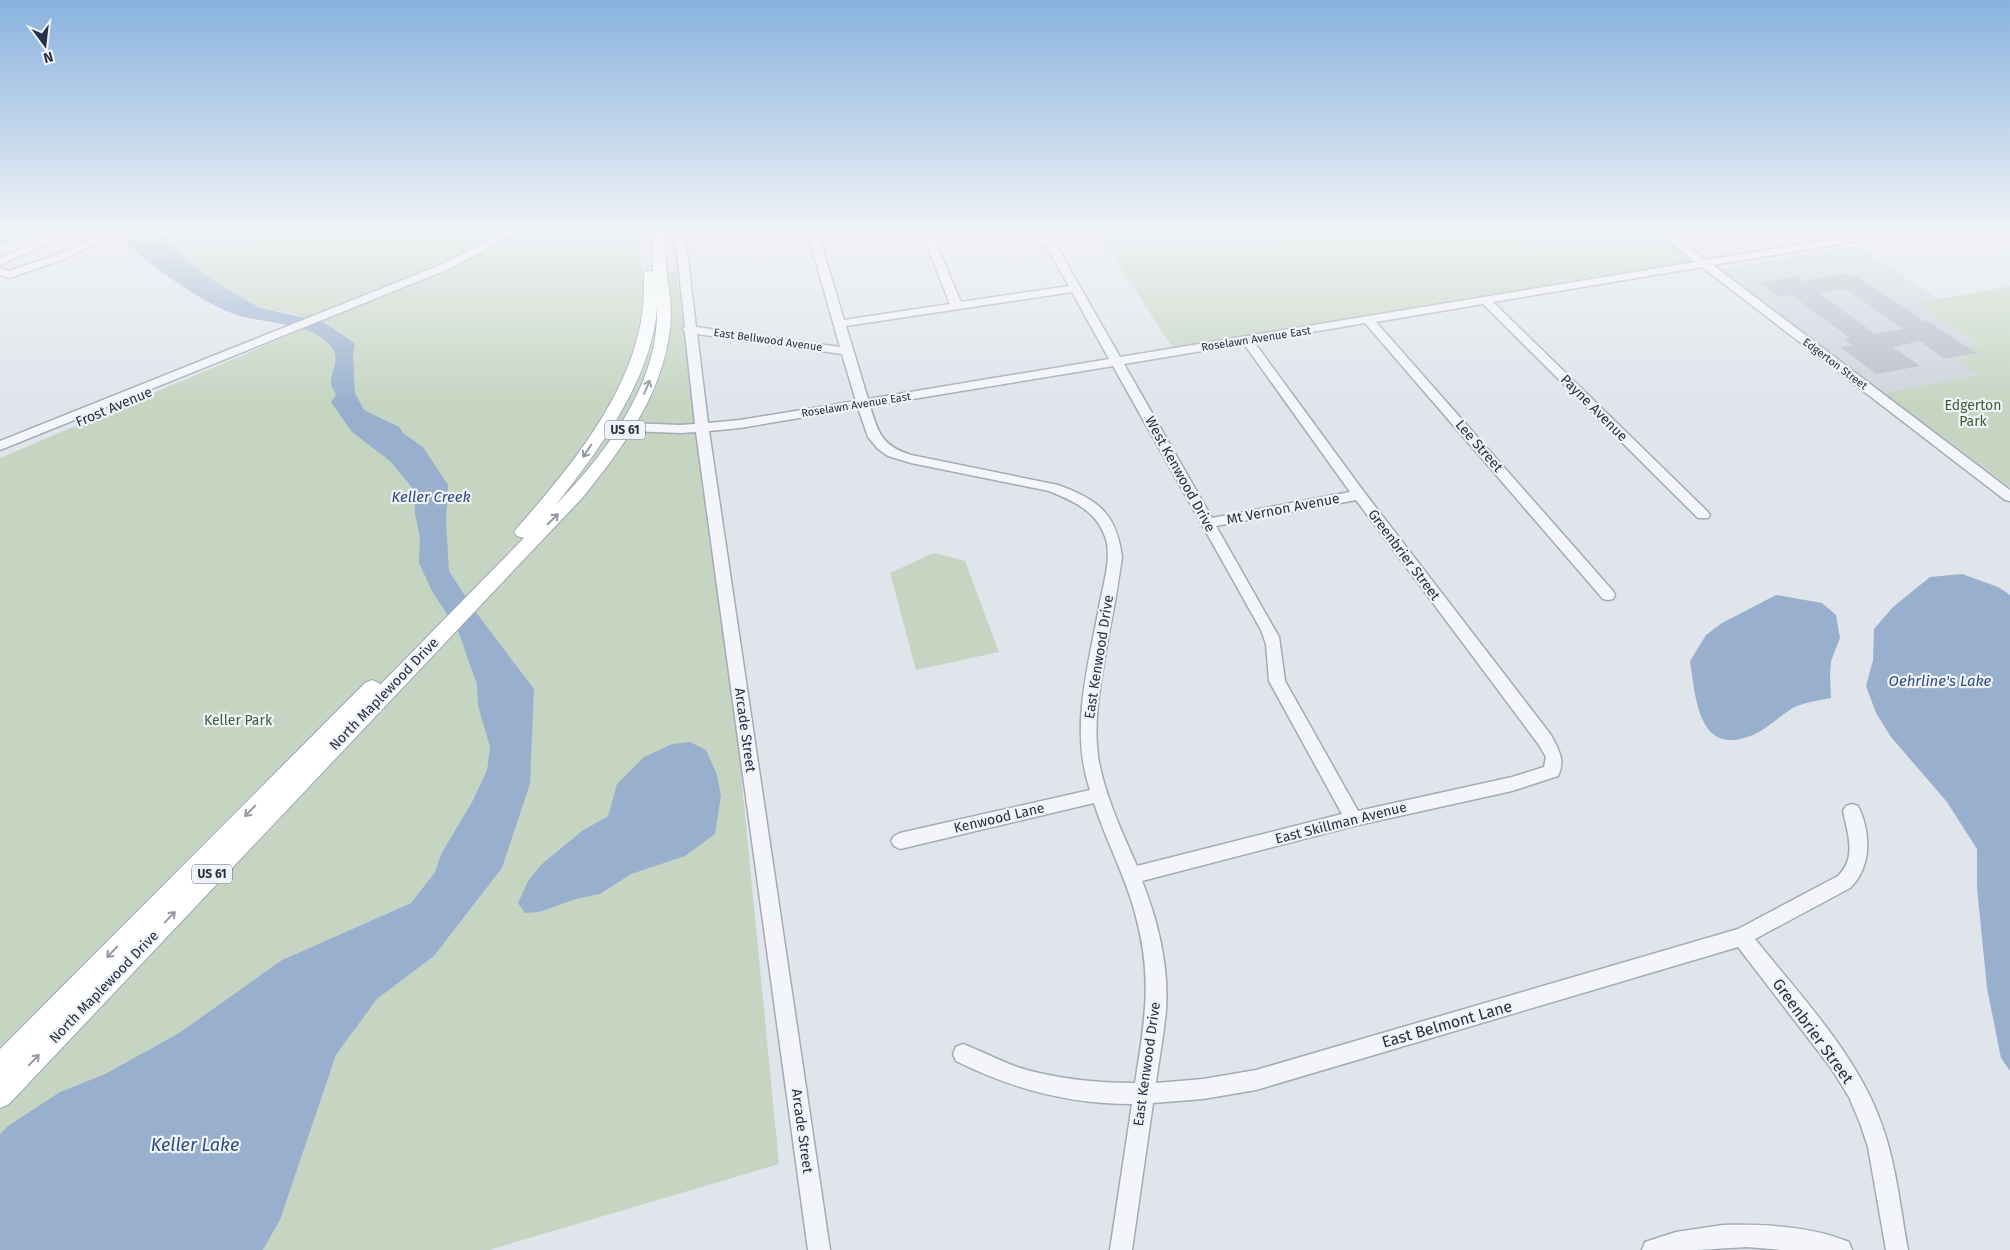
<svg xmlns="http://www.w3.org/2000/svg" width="2010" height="1250" font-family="'Fira Sans',sans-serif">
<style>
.built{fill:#ced3dd}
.green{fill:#c5d5c1}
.water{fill:#98b0ce}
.building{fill:#b7bdc9;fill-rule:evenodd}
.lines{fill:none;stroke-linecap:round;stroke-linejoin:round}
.minor-casing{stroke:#a5aab6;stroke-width:3}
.major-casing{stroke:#9ea7b8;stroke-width:2}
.minor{fill:#f4f5f8;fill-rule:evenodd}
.major{fill:#fff;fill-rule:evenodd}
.oneway{stroke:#9398a2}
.labels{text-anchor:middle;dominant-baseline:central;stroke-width:4.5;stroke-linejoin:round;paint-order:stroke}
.far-street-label{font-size:11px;fill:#273044;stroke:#f0f3f8}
.shield{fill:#f0f3f8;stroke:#636a7a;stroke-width:1}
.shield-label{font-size:12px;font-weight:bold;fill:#273044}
.park-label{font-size:14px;fill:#396133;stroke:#f0f3f8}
.street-label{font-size:14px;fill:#273044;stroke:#f0f3f8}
.water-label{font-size:15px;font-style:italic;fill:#2d4d7c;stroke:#f0f3f8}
.near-street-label{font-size:16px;fill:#273044;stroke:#f0f3f8}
.near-water-label{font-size:18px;font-style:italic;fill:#2d4d7c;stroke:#f0f3f8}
</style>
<rect width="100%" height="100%" fill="#e0e4eb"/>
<path class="built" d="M1857 246 1938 299 1918 303 1981 346 1957 350 1967 358 1958 360 1977 375 1883 393 1719 269Z"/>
<path class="green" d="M33 230H113L41 236 13 242Z
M160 230H639L642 276 676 272 738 742 779 1164 489 1250H263L280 1220 336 1055 377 999 434 956 502 868 530 784 458 631 477 685 478 706 488 735 490 747 487 770 472 802 441 854 435 872 411 903 282 960 179 1033 105 1074 60 1092 0 1134V458L297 332 300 324 298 315 258 307 206 276 172 246Z
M1096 230H1653L1695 262 1173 348Z
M2010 286V487L1883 393 1977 375 1957 360 1967 358 1956 350 1980 345 1917 303Z
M934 553 965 561 999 652 916 670 890 573Z"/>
<path class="water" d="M0 230H33L13 242 0 246Z
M112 230H160L172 246 206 276 258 307 325 323 355 344 353 353 355 393 364 410 399 427 404 434 423 447 448 485 446 520 449 571 475 611 534 689 530 784 502 868 434 956 377 999 336 1055 280 1220 263 1250H0V1134L8 1126 60 1092 105 1074 179 1033 282 960 411 903 435 872 441 854 472 802 487 770 490 747 478 706 477 685 458 631 432 591 419 563 420 538 415 513 414 490 390 461 352 432 331 402 336 395C335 392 332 388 331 384 330 373 339 362 334 351 319 322 265 324 237 315 195 300 145 261 112 230Z
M1962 574 1998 587 2010 595V1071L2001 1058 1987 988 1977 888V849L1947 802 1891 737 1876 713 1866 686 1873 660 1874 629 1893 607 1930 577Z
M1776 595 1822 603 1836 615 1840 638 1831 661 1830 676 1831 698C1820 700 1808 702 1797 706 1782 713 1770 727 1755 734 1699 759 1696 701 1690 661L1706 635 1722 623Z
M690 742 706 750 717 775 721 795 715 834 685 856 631 874 600 894 576 899 539 912 525 913 518 903 528 881 542 864 582 831 608 816 617 784 644 757 672 744Z"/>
<path class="building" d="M1841 274 1857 276 1924 321H1928L1976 353 1945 359 1920 341 1893 347 1920 366 1877 374 1840 347 1852 345 1844 339 1850 338 1791 295 1780 297 1760 283 1797 276 1803 281ZM1846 289 1903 329 1875 334 1819 293Z"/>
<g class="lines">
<defs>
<path id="minor" d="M62 230 95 231 101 241 64 259 12 277 8 278 0 275V268L9 271 56 255 90 240 88 236 69 234 0 265V258Z
M507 230H520L451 268 0 450V441L443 264Z
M807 230H817L844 320 950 304 923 235 911 230 1027 231 1049 238 1056 245 1120 357 1695 262 1655 230H1666L1706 260 1887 230H1911L1906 233 1713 265 2010 490V501L2005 500 1702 267 1493 302 1708 512 1710 515 1708 518H1698L1483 304 1376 322 1613 591 1615 595 1613 599 1608 600 1603 599 1365 323 1254 342 1364 492 1551 735C1558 749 1566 760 1558 776L1512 791 1354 826 1142 881C1158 921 1169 966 1166 1010 1164 1034 1159 1059 1156 1083L1203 1079 1256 1070 1738 929 1838 876C1857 857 1848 835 1843 811L1846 806 1852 804 1858 806C1871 832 1872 867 1850 888L1755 939C1799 994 1856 1054 1880 1120 1896 1161 1900 1207 1908 1250H1886L1868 1147 1860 1123 1849 1097 1831 1068 1738 947 1256 1090 1203 1099 1153 1103 1132 1250H1110L1132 1104C1069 1104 1012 1089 956 1061L953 1054 956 1047 963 1044C981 1051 998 1060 1017 1067 1055 1079 1095 1083 1135 1083 1145 1020 1153 977 1135 913 1125 875 1106 841 1094 803L900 849 894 846 891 841 894 836 900 833 1090 790C1069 728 1089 664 1100 602 1104 581 1113 554 1104 534 1095 510 1071 500 1049 491L911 463 888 456 878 449 868 437 858 408 740 428 709 431 830 1250H808L696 432 680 433 604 430 598 426 604 422 680 425 695 424 685 332 683 329 685 327 676 245 673 243 655 242 654 240 655 238C667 236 678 235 686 244L696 327 840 347ZM933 236C960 236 1027 231 1047 247L1069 286 961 302ZM1072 292 1109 359 868 399 846 326ZM697 334 842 354 856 401 740 420 708 423ZM1244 344 1350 492 1212 518 1124 364ZM1113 366 1261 630 1266 644 1269 681 1342 814 1137 866C1122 832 1106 798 1099 762 1092 723 1101 682 1107 644 1113 615 1118 586 1122 557 1116 512 1098 500 1058 485L911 455C882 446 878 433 870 406ZM1356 500 1539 745 1546 757 1544 767 1512 777 1358 811 1285 681 1279 637 1216 526Z
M1723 1225C1764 1224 1811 1226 1849 1242L1852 1250H1782L1747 1247 1696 1250H1642L1645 1242 1676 1232Z"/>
<path id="major" d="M652 230H664C665 245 666 261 667 276 669 288 671 301 671 314 669 385 626 444 583 497L9 1104 0 1108V1049L365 683 372 680 379 683 380 685 524 538 517 536 514 532 517 528C570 468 634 391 643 308 644 297 644 285 644 274L646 271H653ZM657 307C660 383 606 453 556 505 599 450 652 379 657 307Z"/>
</defs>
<use href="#minor" class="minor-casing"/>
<use href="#major" class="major-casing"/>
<use href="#minor" class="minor"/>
<use href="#major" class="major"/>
</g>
<defs><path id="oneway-shaft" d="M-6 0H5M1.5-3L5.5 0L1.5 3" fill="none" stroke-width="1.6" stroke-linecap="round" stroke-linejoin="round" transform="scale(1.25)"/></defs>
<g class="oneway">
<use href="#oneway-shaft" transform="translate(647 387) rotate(-67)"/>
<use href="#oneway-shaft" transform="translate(587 451) rotate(124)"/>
<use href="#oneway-shaft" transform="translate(553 519) rotate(-45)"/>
<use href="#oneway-shaft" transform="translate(250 811) rotate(134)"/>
<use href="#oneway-shaft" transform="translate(170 917) rotate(-46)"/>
<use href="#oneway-shaft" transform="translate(112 952) rotate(134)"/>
<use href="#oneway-shaft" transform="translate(34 1060) rotate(-46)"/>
</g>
<linearGradient id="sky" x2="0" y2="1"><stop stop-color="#88b2de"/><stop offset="0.57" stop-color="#f1f3f6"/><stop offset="1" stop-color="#f1f3f6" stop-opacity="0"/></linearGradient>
<rect width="2010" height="405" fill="url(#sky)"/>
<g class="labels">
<g class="far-street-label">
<text transform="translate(1256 339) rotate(-9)">Roselawn Avenue East</text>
<text transform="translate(768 340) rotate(8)">East Bellwood Avenue</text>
<text transform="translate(1835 364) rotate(37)">Edgerton Street</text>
<text transform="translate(856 405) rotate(-9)">Roselawn Avenue East</text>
</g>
<g class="shield">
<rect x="605" y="420.5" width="40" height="19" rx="4"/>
<rect x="192" y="864.5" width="40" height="19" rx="4"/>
</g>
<g class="shield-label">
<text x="625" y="430">US 61</text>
<text x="212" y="874">US 61</text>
</g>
<g class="park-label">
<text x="1973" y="405">Edgerton<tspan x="1973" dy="16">Park</tspan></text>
<text x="238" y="720">Keller Park</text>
</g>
<g class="street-label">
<text transform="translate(114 407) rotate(-23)">Frost Avenue</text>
<text transform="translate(1594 408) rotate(45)">Payne Avenue</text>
<text transform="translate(1479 446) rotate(49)">Lee Street</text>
<text transform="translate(1180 474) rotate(61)">West Kenwood Drive</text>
<text transform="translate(1283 509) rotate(-11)">Mt Vernon Avenue</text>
<text transform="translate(1404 555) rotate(53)">Greenbrier Street</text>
<text transform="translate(1099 657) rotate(-81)">East Kenwood Drive</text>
<text transform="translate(384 694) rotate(-46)">North Maplewood Drive</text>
<text transform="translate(745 730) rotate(82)">Arcade Street</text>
<text transform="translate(999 818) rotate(-13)">Kenwood Lane</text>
<text transform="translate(1341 823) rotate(-14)">East Skillman Avenue</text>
<text transform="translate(104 987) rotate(-46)">North Maplewood Drive</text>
<text transform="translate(1147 1064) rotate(-82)">East Kenwood Drive</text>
<text transform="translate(802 1131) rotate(82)">Arcade Street</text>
</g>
<g class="water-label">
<text x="431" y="497">Keller Creek</text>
<text x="1940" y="681">Oehrline's Lake</text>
</g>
<g class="near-street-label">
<text transform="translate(1447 1024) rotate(-16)">East Belmont Lane</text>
<text transform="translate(1813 1031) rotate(54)">Greenbrier Street</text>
</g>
<g class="near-water-label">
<text x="195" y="1145">Keller Lake</text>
</g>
</g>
<g transform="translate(45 45) rotate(165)" stroke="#f0f3f8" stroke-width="4" paint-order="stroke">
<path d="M0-4L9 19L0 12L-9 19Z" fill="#273044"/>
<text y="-8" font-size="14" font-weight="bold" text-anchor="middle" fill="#273044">N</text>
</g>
</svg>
